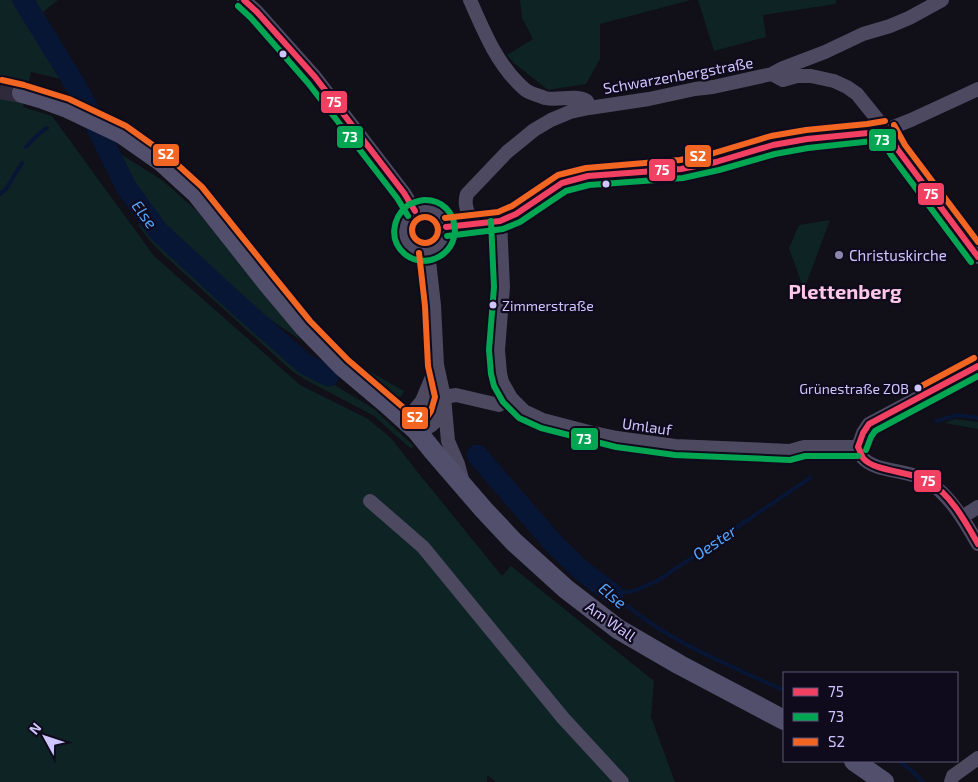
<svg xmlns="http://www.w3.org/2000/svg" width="978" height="782" font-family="'Exo 2',sans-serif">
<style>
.green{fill:#0e2324}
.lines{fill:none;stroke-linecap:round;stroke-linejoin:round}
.stream{stroke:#081636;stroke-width:4}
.river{stroke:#081636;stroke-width:21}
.secondary-tunnel{stroke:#2e2a3b;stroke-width:20;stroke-dasharray:20 10;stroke-linecap:butt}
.street{stroke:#4c4961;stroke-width:14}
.secondary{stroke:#524f6c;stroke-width:20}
.bus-1-casing{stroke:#0f0b1c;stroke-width:10}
.bus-2-casing{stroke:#0f0b1c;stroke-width:10}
.bus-3-casing{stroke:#0f0b1c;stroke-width:10}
.bus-1{stroke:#f24062;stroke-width:6}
.bus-2{stroke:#00a651;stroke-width:6}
.bus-3{stroke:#f26522;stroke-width:6}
.bus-dot{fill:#cfc6ff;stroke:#0f0b1c;stroke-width:2}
.poi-dot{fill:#8c86ae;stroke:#0f0b1c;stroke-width:2}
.labels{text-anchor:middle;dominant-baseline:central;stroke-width:4.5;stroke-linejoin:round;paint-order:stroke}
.bus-label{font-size:14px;fill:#cfc6ff;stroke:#0f0b1c;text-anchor:start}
.street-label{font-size:15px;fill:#cfc6ff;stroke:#0f0b1c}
.poi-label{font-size:15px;fill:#cfc6ff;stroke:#0f0b1c;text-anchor:start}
.water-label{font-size:16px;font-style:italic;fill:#54a7ff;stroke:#0f0b1c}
.district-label{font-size:20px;font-weight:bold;fill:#ffc8e8;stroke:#0f0b1c}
.line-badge{stroke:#0f0b1c;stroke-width:2}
.badge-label{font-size:14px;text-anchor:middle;font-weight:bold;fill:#fff}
</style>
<rect width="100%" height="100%" fill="#110f18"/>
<path class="green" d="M0 0H58L43 12 82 84 31 72 23 107 52 116 154 256 300 385 368 419 391 438 416 470 502 576 511 566 654 681 651 717 675 782H496L487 775V782H0Z
M520 0H691L600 24V59L586 84 548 90 514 63 507 55 533 39 522 18Z
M698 0H836V4L763 15 766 37 714 51Z
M111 148 162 180 196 210 302 341 243 301 171 235Z
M830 220 804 290 789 248 799 225Z
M141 224 155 240 228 309 276 349 374 409 414 446 412 448H410L374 416 306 380 292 371 165 256 151 242 138 225Z
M355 363 404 391 401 397C385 395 366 373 355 363Z
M955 419 978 422V429L944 423Z"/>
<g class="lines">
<path class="stream" d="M26 147C33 140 38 133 47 128
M0 194 6 189 22 163
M936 421 958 415 978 418
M613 594 634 591 657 581 810 478
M613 594C662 639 724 663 783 690
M899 761 912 771 923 782"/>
<path class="river" d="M23 0 78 89 126 187 158 231 236 303 305 364 329 376
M477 455 555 545 582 571 613 594"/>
<path class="secondary-tunnel" d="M0 89 22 93"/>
<path class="street" d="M244 0 257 12 315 77 404 193 415 211
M470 0C483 29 495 60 518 83 521 86 524 89 527 91 532 94 540 96 545 98 559 101 575 94 587 101L589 108
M772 74 783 80 797 76H811L834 81 847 87 857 94 886 130 898 150 956 227 978 257
M403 230a22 22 0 1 1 44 0a22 22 0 1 1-44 0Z
M500 221 503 287 498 350 500 373 502 382 511 398 524 411 543 420 589 432 617 438 675 446 790 451 804 447H858
M472 225C469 214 463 205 467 194L507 152 534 130 551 120 570 112 589 108 649 99 695 89 713 87 772 74 783 68 825 52 863 34 890 26 909 18 942 0
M446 227 500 221 516 214 562 183 588 176 681 169 716 162 773 145 807 139 868 133 886 130 911 120 978 89
M428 252 434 305 437 365 444 397 448 441 458 464 463 483
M444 397 456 395 499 405 511 398
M406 420 422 401 437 365
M416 430C435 429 438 419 442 403
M858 447C860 450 861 455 863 458 874 472 911 470 928 481 951 497 964 520 978 544
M858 447 863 433 869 424 978 366
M370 501 423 547 563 718 622 782
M962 517 978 507
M951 782 953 776 978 758"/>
<path class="secondary" d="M22 93 43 99 65 107 122 134 162 162 196 193 268 284 304 327 342 366 386 403 416 430 433 451 484 510 514 542 566 589 618 629 680 665 784 720
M854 761 884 782"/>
<defs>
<path id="bus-1" d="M244 0 257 12 315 77 404 193 415 211
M886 130 898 150 978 257
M446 227 500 221 516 214 562 183 588 176 681 169 716 162 773 145 807 139 868 133 886 130
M858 447C860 450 861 455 863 458 874 472 911 471 928 481 951 495 965 521 978 544
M858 447 863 433 869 424 978 366"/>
<path id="bus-2" d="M238 6 251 18 308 83 397 198 408 216
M408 205C392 218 388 241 406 255 413 260 422 262 431 260 467 250 460 200 425 200 420 200 415 202 410 204
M491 221 494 287 489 350 491 374 494 386 503 402 519 418 541 428 616 447 675 455 790 460 805 456H858
M447 236 503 229 520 222 566 191 589 185 683 178 719 170 775 154 808 148 882 140 891 155 971 262
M866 450 871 437 875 431 978 376"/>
<path id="bus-3" d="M2 80 24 85 69 99 126 126 168 156 202 187 275 278 310 321 348 360 419 421 425 420 431 411 435 397 428 366 425 306 419 253
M894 125 905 145 978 242
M412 230a13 13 0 1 1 26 0a13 13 0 1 1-26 0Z
M445 218 498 212 512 206 558 175 586 168 680 160 714 153 771 136 806 130 867 124 885 121
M918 388 974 358"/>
</defs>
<use href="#bus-1" class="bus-1-casing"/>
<use href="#bus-2" class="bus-2-casing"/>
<use href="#bus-3" class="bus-3-casing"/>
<use href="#bus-1" class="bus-1"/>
<use href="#bus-2" class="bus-2"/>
<use href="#bus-3" class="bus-3"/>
</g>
<g class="bus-dot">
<circle cx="283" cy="54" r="4.5"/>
<circle cx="606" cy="184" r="4.5"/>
<circle cx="493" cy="305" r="4.5"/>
<circle cx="918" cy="388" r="4.5"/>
</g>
<circle class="poi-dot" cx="839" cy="255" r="5"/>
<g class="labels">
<g class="bus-label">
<text x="502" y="305">Zimmerstraße</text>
<text x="909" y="388" text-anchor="end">Grünestraße ZOB</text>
</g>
<g class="street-label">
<text transform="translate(678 75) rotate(-10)">Schwarzenbergstraße</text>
<text transform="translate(647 426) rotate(8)">Umlauf</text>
<text transform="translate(611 621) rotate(35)">Am Wall</text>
</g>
<g class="poi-label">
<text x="849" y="255">Christuskirche</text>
</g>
<g class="water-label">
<text transform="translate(145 214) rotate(53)">Else</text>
<text transform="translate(714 542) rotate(-34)">Oester</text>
<text transform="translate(613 595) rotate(40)">Else</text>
</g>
<g class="district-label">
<text x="845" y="291">Plettenberg</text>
</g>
</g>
<g class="line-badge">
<rect x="320" y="90" width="28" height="24" rx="5" fill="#f24062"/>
<rect x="336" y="125" width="28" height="24" rx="5" fill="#00a651"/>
<rect x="868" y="128" width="29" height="24" rx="5" fill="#00a651"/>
<rect x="152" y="143" width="28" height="24" rx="5" fill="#f26522"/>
<rect x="684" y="144" width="28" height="24" rx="5" fill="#f26522"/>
<rect x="648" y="158" width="28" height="24" rx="5" fill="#f24062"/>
<rect x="917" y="182" width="28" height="24" rx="5" fill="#f24062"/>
<rect x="401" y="406" width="28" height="24" rx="5" fill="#f26522"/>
<rect x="570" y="427" width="29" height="24" rx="5" fill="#00a651"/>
<rect x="913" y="469" width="29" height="24" rx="5" fill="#f24062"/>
</g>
<g class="badge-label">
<text x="334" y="107">75</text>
<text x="350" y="142">73</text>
<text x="882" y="145">73</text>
<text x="166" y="159">S2</text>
<text x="698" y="161">S2</text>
<text x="662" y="175">75</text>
<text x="931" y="199">75</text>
<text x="415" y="422">S2</text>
<text x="584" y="444">73</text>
<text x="928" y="486">75</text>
</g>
<rect x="783" y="672" width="175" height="90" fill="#0f0b1c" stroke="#5c5677"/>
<rect x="793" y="688" width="25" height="8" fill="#f24062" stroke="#5c5677"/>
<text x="828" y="697" font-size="15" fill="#cfc6ff">75</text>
<rect x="793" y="713" width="25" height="8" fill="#00a651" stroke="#5c5677"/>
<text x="828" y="722" font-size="15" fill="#cfc6ff">73</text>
<rect x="793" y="738" width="25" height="8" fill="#f26522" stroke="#5c5677"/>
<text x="828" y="747" font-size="15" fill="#cfc6ff">S2</text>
<g transform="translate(45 737) rotate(310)" stroke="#0f0b1c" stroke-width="4" paint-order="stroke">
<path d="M0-4L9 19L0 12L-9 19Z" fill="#cfc6ff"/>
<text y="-8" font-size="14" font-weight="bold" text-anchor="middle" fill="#cfc6ff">N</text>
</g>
</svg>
